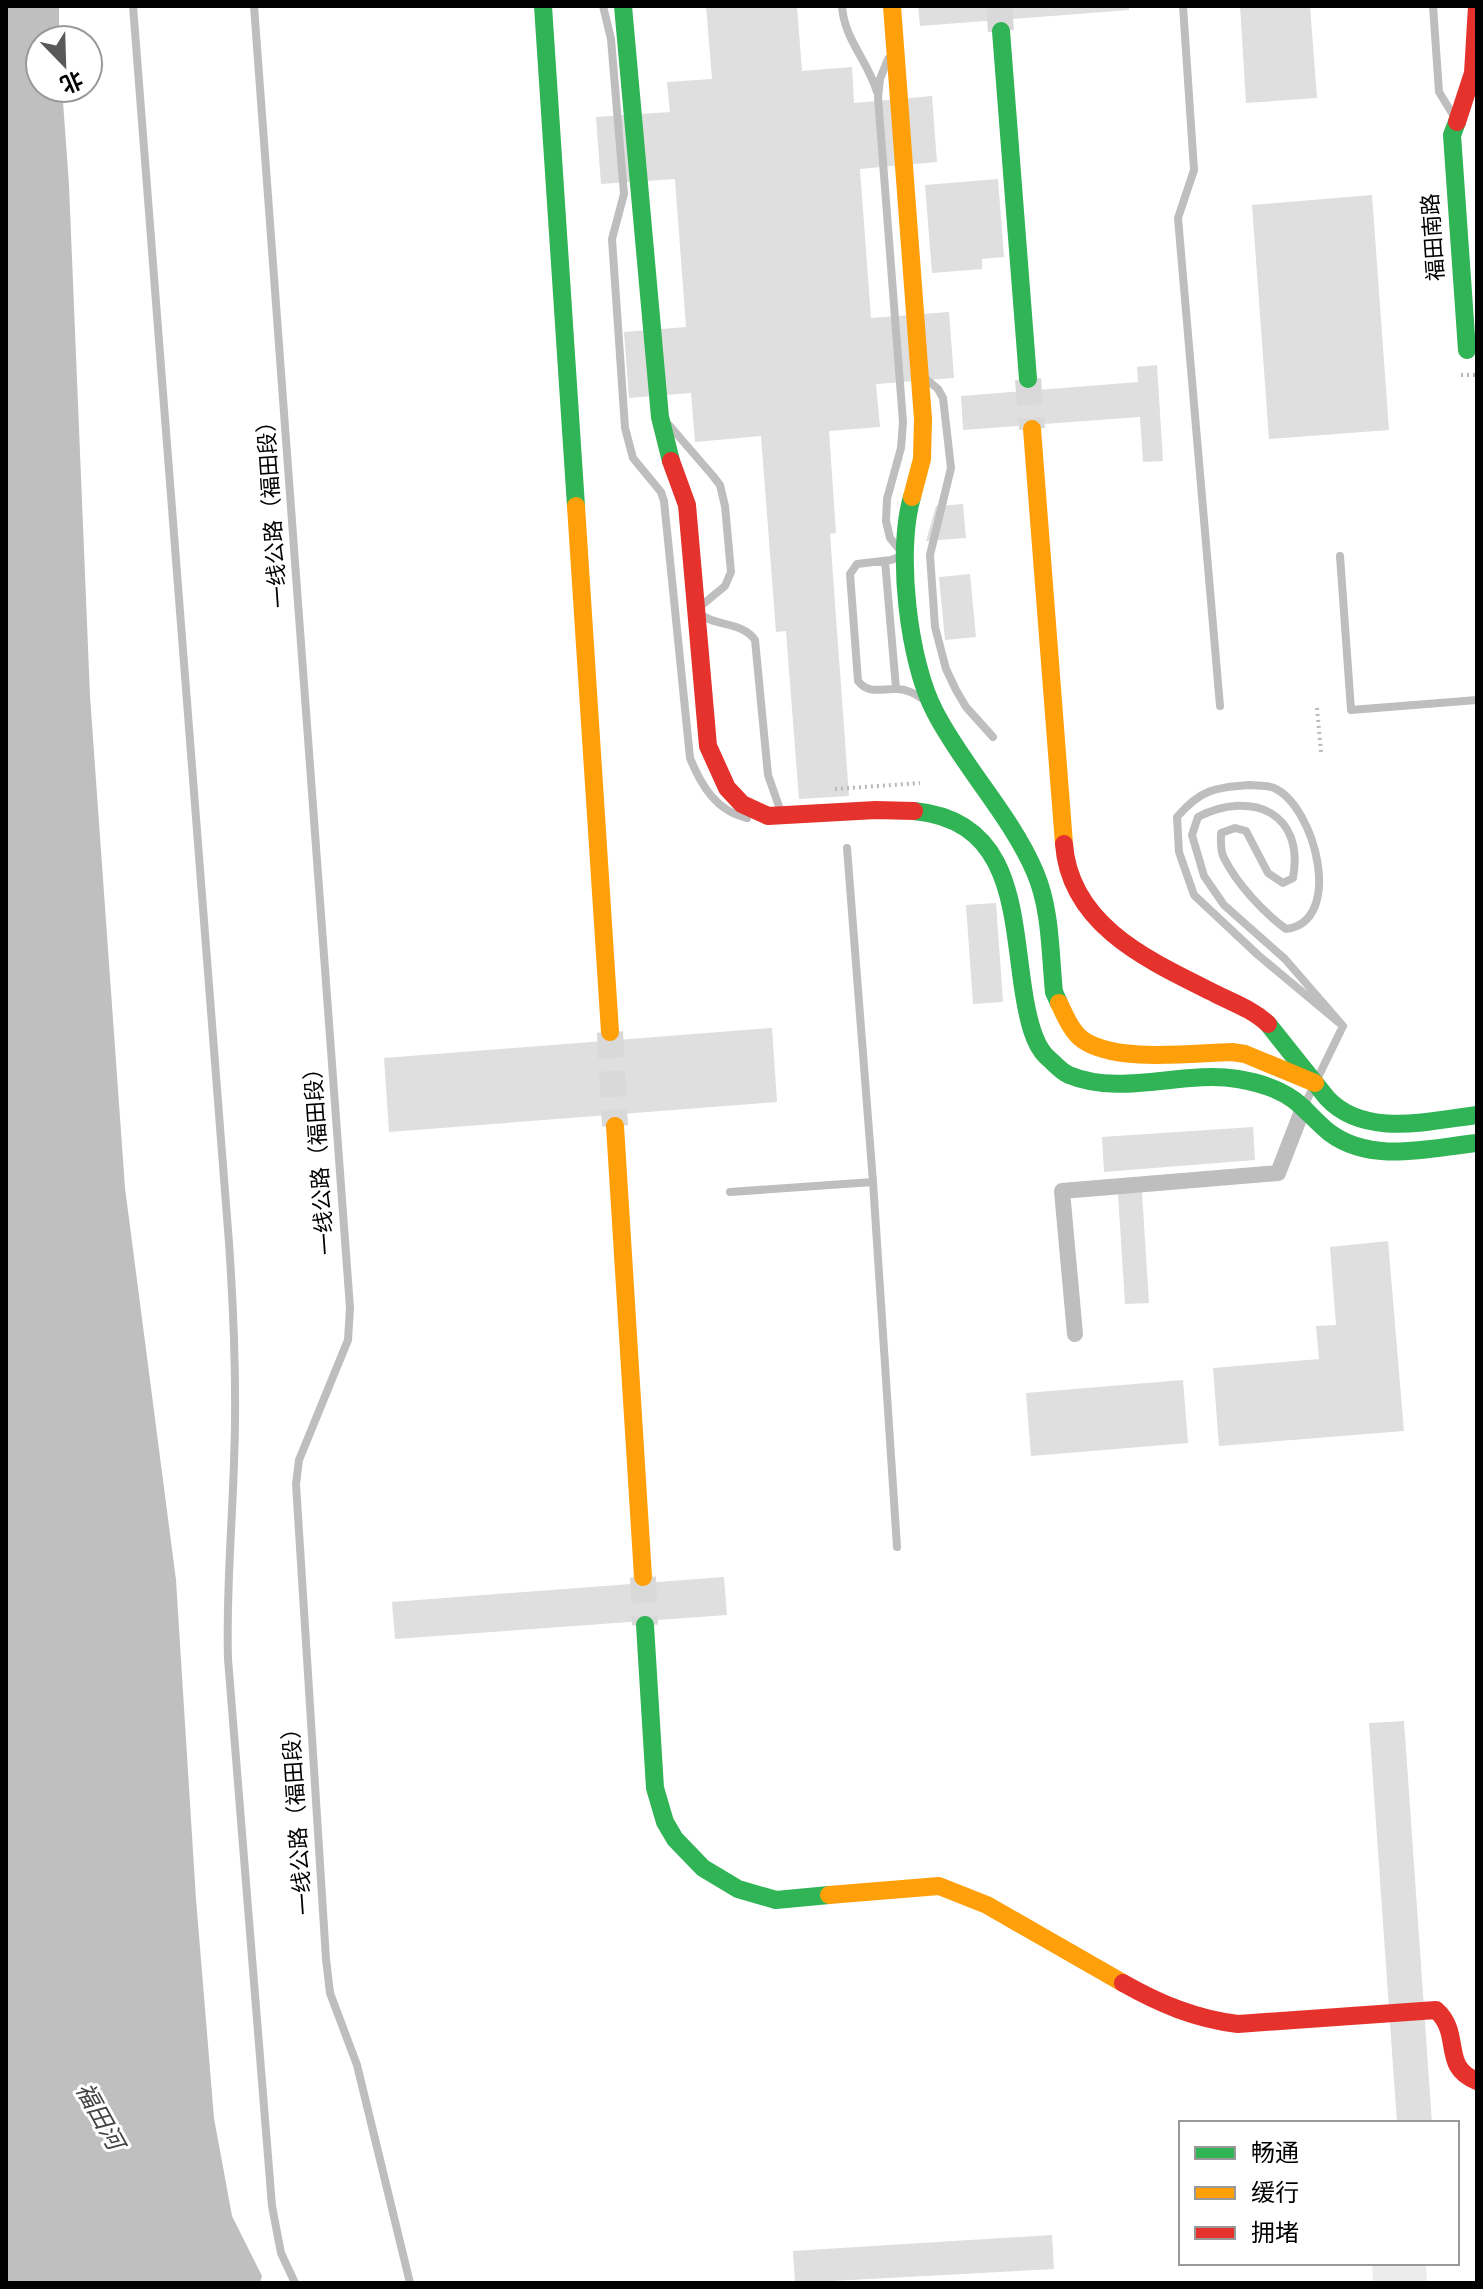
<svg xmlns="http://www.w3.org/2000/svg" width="1483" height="2289" font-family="Overpass,'Noto Sans SC',sans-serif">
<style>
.green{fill:#ececec}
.water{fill:#bfbfbf}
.building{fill:#dfdfdf}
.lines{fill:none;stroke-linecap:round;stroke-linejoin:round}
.primary-tunnel{stroke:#d9d9d9;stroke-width:26;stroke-dasharray:26 13;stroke-linecap:butt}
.path{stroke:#b9b9b9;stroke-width:4;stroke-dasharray:2 4;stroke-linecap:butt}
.lane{stroke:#bebebe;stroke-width:8}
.street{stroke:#bebebe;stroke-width:16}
.fast{stroke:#30b455;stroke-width:18}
.slow{stroke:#ff9f0a;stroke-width:18}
.jam{stroke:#e5322d;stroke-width:18}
.labels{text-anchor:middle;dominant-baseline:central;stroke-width:6;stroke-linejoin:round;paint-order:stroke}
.street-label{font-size:22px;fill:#000;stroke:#fff}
.water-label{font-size:24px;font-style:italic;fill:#444;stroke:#fff}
</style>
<rect width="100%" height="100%" fill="#fff"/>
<path class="green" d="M1372 2263H1426L1427 2283H1373Z"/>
<path class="water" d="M6 6H59V40H40V88H62L69 185 90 696 125 1188 176 1580 196 1899 214 2118 232 2216 262 2276 260 2283H6Z"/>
<path class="building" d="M706 6H797L802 71 852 67 854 103 932 96 937 162 860 169 871 318 949 312 954 378 876 384 880 427 829 431 836 533 830 534 849 796 799 799 786 631 776 632 761 436 695 442 691 393 629 398 624 332 686 327 675 179 601 184 596 117 670 112 667 82 712 79Z
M918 6H1129V10L920 26Z
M1240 6H1310L1317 98 1246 103Z
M998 179 1004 257 982 259V269L932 273 925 185Z
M1372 195 1389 430 1269 439 1252 205Z
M1157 365 1163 461 1143 462 1140 417 963 430 961 396 1138 382 1137 367Z
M963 504 966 538 926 541 936 506Z
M970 574 976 637 945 640 939 577Z
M996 903 1003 1002 973 1004 966 905Z
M772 1028 777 1102 389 1132 384 1058Z
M1253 1127 1255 1160 1104 1172 1102 1137Z
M1142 1192 1149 1303 1125 1304 1118 1194Z
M1388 1241 1404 1431 1219 1446 1213 1368 1319 1359 1316 1326 1336 1325 1330 1247Z
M1183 1380 1188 1443 1031 1456 1026 1393Z
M724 1577 727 1615 395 1639 392 1602Z
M1404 1721 1432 2123H1397L1369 1723Z
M1052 2235 1054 2269 795 2283 793 2251Z"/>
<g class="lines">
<path class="primary-tunnel" d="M999 6 1001 31
M1028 379 1032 429
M610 1032 615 1126
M643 1577 645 1625"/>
<path class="path" d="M1461 375H1477
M1317 708 1321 752
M835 789 920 783"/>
<path class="lane" d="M133 6 229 1243C234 1316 237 1389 234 1463 232 1528 226 1593 228 1659L272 2206 281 2253 295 2283
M254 6 350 1308 348 1340 299 1460 296 1484 326 1959 330 1993 357 2065 410 2283
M603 6 611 39 624 194 612 239 625 428 633 458 661 492 664 501 690 758C701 785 716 811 747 818
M842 6C844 39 868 61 877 92
M1183 6 1194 170 1178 218 1220 706
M1433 6 1439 92 1455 118
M888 59 880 79 878 97 903 422 901 448 887 499 886 521 890 538 904 555 891 560 857 564 850 574 858 681C869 695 882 688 897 689 907 689 915 694 923 699
M925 378 938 389 943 398 951 468 930 555 935 627 946 669 956 690 966 707 993 737
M669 425 713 476 720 485 725 506 731 572 725 586 696 610C712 628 741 620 755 640L768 775 782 815
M1340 556 1351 710 1477 700
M885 561 896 688
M1249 785C1257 786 1267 785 1274 788 1315 806 1345 922 1286 929 1263 912 1237 884 1224 858 1220 851 1221 841 1221 833L1235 828 1246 831 1268 873 1283 883 1293 878C1305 812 1251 790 1198 817L1192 835 1204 876 1224 905 1285 959 1343 1026 1258 955 1194 895 1179 852 1177 817C1201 789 1214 788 1249 785Z
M847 848 873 1182 897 1547
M1304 1106 1343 1026
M730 1192 873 1182"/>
<path class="street" d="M1075 1334 1062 1191 1278 1173 1304 1106"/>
<path class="fast" d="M543 6 576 506
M623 6 660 417 671 461
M1001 31 1028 379
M1457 122 1452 135 1467 350
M912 497C896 551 908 661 935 712 964 768 1010 814 1035 872 1051 909 1050 953 1054 992L1059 1003
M914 811C1019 821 1011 922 1025 1000 1028 1017 1033 1043 1046 1056 1053 1062 1061 1072 1069 1075 1122 1097 1182 1070 1238 1079 1256 1082 1279 1089 1294 1100 1307 1110 1317 1123 1330 1133 1372 1164 1429 1148 1477 1143
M1268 1024 1327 1098C1364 1138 1429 1121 1477 1115
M645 1625 655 1788 665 1822 675 1839 703 1868 738 1889 776 1900 829 1895"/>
<path class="slow" d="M892 6 923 419 922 459 912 497
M1032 429 1064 844
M576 506 610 1032
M1059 1003C1065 1016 1072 1032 1083 1040 1117 1063 1191 1053 1232 1052L1245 1054 1315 1083
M615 1126 643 1577
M829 1895 939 1886 987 1905 1123 1983"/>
<path class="jam" d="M1457 122 1473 73 1477 6
M671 461 687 505 708 746 727 788 742 804 768 816 876 810 914 811
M1064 844C1070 926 1150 961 1214 993 1231 1002 1254 1010 1268 1024
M1123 1983C1160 2004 1196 2019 1238 2024L1436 2010C1463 2034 1440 2067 1477 2081"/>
</g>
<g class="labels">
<g class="street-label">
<text transform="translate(1435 237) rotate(-94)">福田南路</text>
<text transform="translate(274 509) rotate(-94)">一线公路（福田段）</text>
<text transform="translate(321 1156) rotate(-94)">一线公路（福田段）</text>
<text transform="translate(299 1816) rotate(-94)">一线公路（福田段）</text>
</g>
<g class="water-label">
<text transform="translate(98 2117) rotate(61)">福田河</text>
</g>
</g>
<rect width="1483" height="2289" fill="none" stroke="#000000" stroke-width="16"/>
<rect x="1179" y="2121" width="280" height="144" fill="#ffffff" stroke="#999999" stroke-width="2"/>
<rect x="1195" y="2147" width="40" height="12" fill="#30b455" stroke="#999999" stroke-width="2"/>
<text x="1251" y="2161" font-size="24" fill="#000000">畅通</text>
<rect x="1195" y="2187" width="40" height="12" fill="#ff9f0a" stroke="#999999" stroke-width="2"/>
<text x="1251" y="2201" font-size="24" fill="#000000">缓行</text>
<rect x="1195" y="2227" width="40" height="12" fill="#e5322d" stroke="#999999" stroke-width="2"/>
<text x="1251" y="2241" font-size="24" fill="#000000">拥堵</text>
<g transform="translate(64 64) rotate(157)"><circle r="38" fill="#ffffff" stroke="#999999" stroke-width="2"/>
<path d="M0-6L14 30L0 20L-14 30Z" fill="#595959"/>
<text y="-12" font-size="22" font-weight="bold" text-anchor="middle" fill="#000000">北</text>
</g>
</svg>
